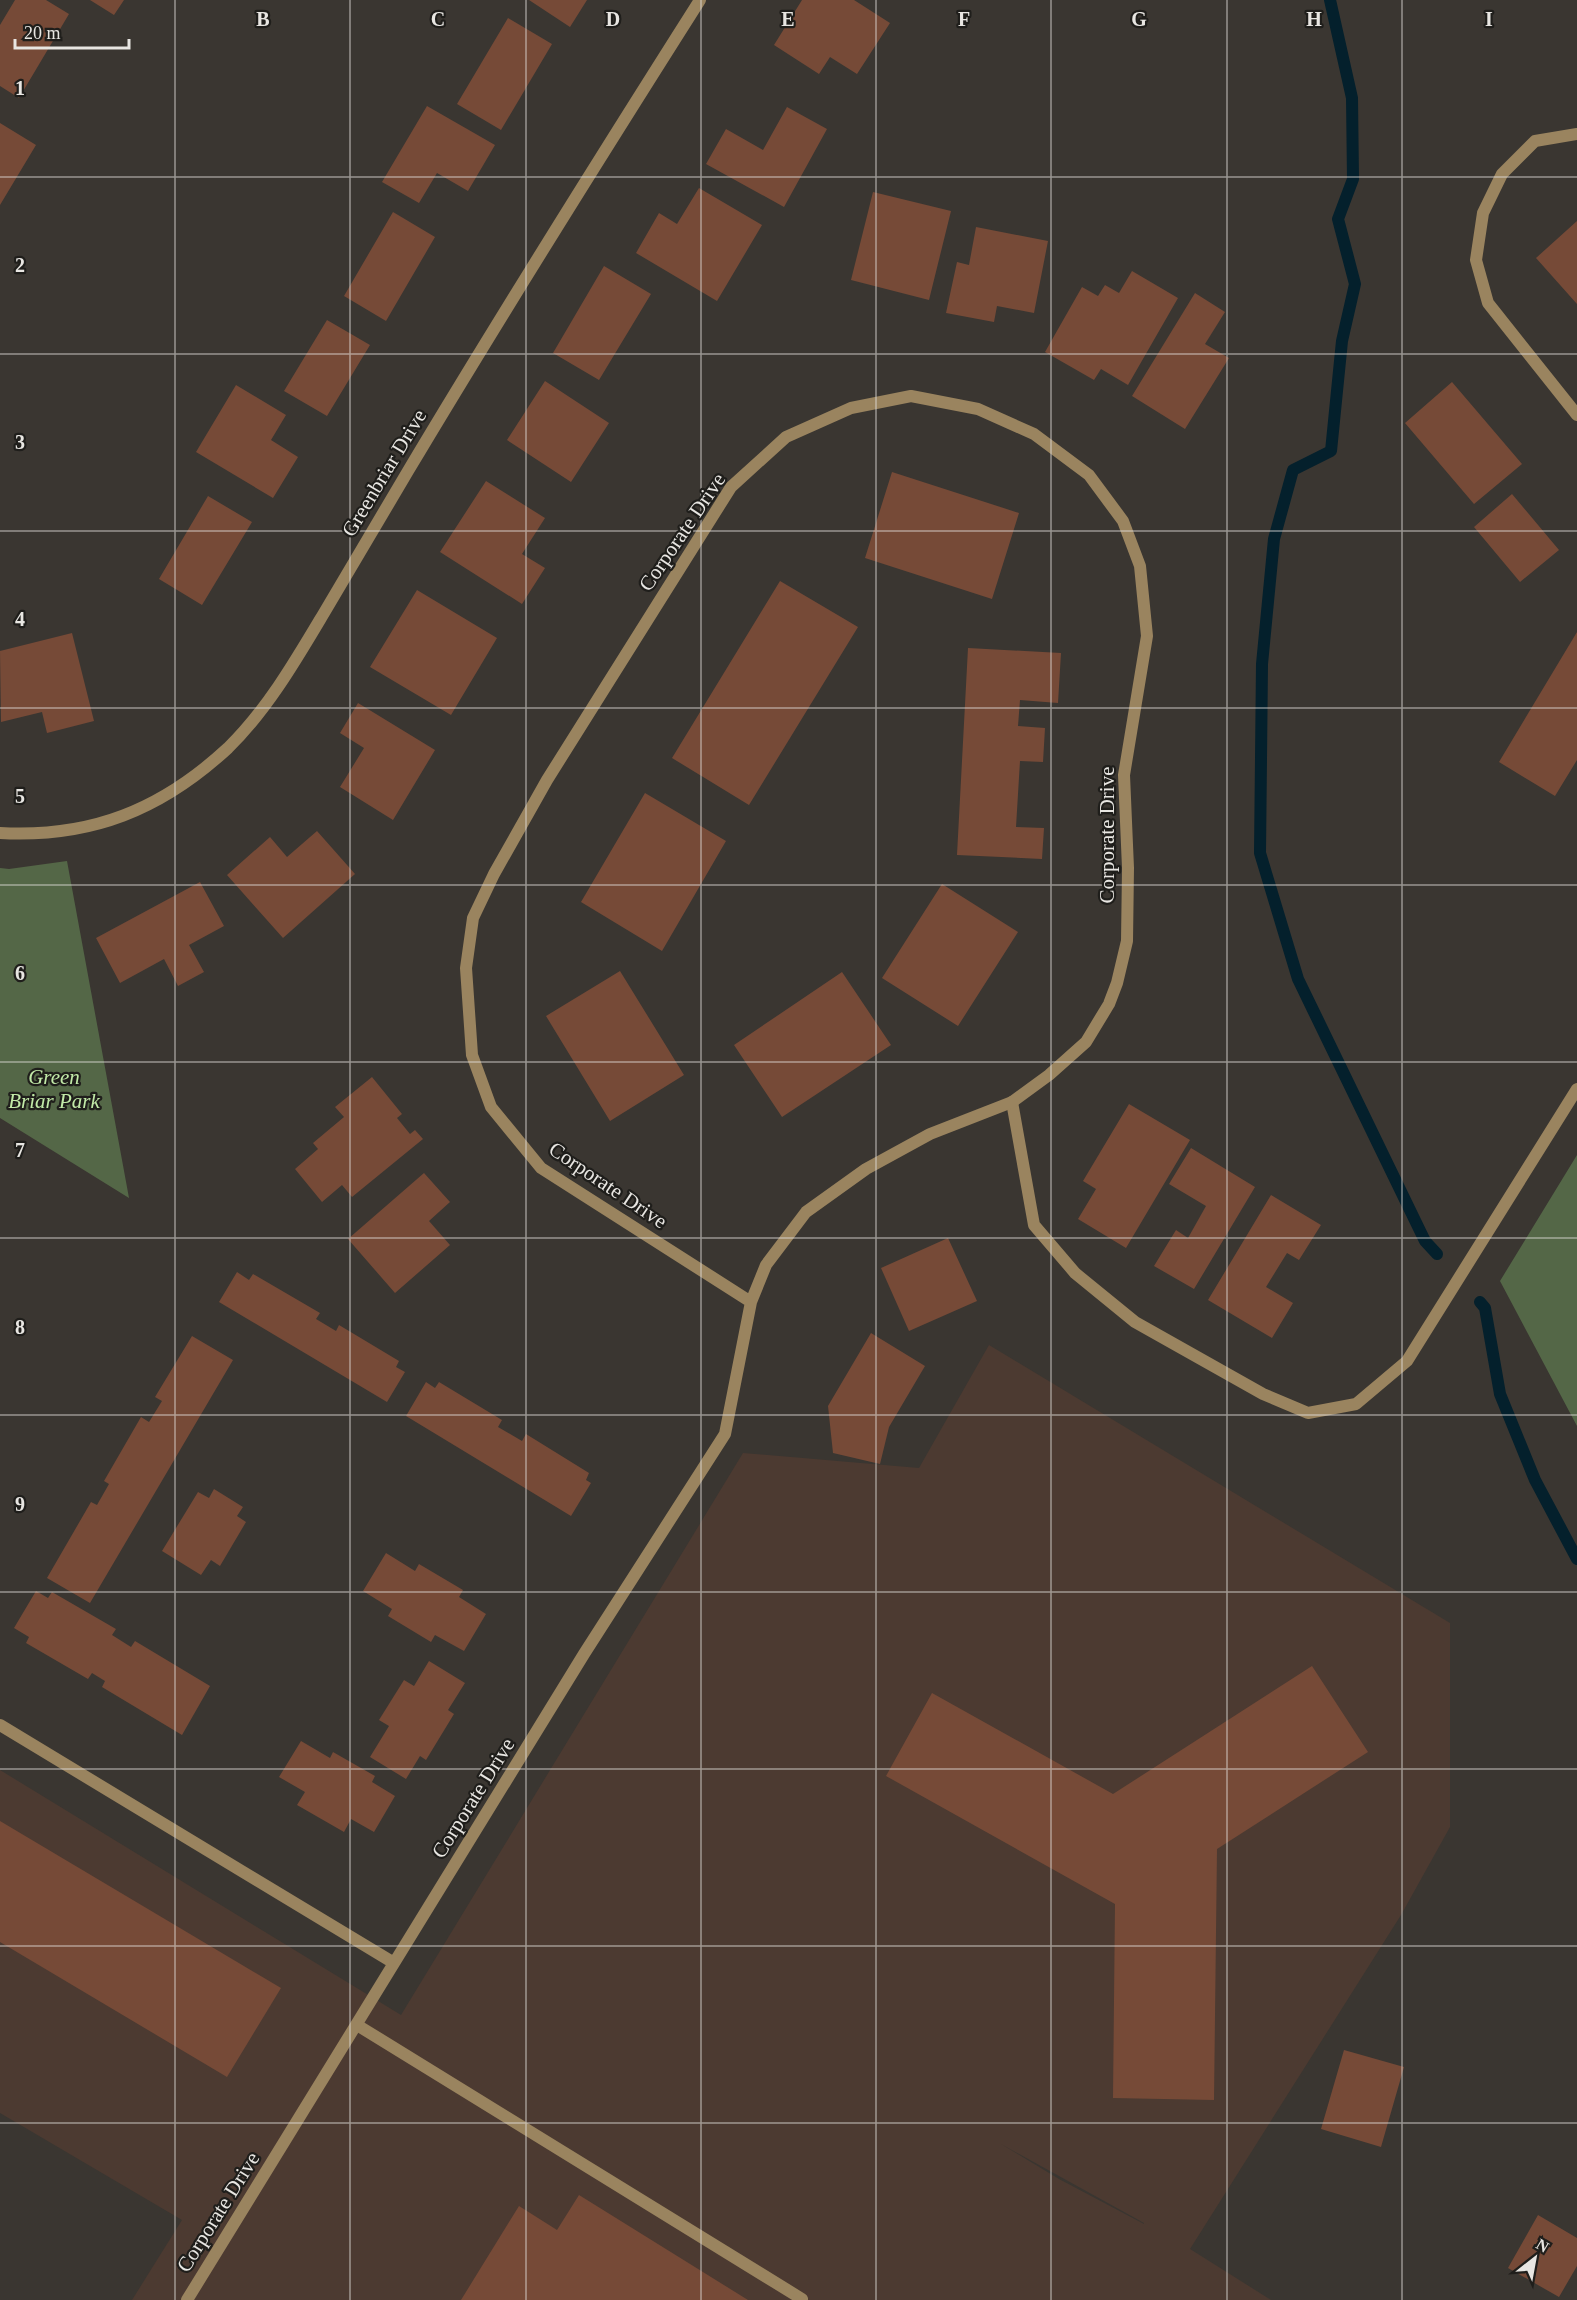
<svg xmlns="http://www.w3.org/2000/svg" width="1577" height="2300" font-family="'Times New Roman',serif">
<style>
.commercial{fill:#4c3a31;fill-rule:evenodd}
.green{fill:#546747}
.lines{fill:none;stroke-linecap:round;stroke-linejoin:round}
.stream{stroke:#04202c;stroke-width:12}
.building{fill:#764a37}
.lane{stroke:#9a845f;stroke-width:12}
.street{stroke:#9a845f;stroke-width:12}
.grid{fill:none;stroke:#e8e6e2;stroke-width:1.5;stroke-opacity:0.55}
.labels{text-anchor:middle;dominant-baseline:central;stroke-width:4.5;stroke-linejoin:round;paint-order:stroke}
.street-label{font-size:21px;fill:#e8e6e2;stroke:#1f1e1b}
.park-label{font-size:21px;font-style:italic;fill:#c2eaa8;stroke:#1f1e1b}
.grid-label{font-size:20px;text-anchor:middle;font-weight:bold;fill:#e8e6e2;stroke:#1f1e1b;stroke-width:4.5;stroke-linejoin:round;paint-order:stroke}
</style>
<rect width="100%" height="100%" fill="#3a3631"/>
<path class="commercial" d="M989 1345 1450 1623V1827L1401 1915 1190 2249 1271 2300H132L182 2220 0 2113V1770L401 2015 743 1453 919 1468ZM1001 2144 1144 2223V2224L1059 2179Z"/>
<path class="green" d="M67 861 129 1198 0 1118V868L9 869Z
M1577 1155V1426L1500 1281Z"/>
<g class="lines">
<path class="stream" d="M1330 0 1352 98 1353 179 1338 219 1355 284 1342 341 1331 451 1293 470 1274 539 1262 664 1260 853 1298 979 1425 1241 1437 1254
M1480 1302 1485 1308 1500 1394 1535 1480 1577 1559"/>
</g>
<path class="building" d="M15 0H46L69 14 19 98 0 86V25Z
M90 0H124L114 15Z
M529 0H587L570 27Z
M802 0H854L890 23 857 74 830 57 819 74 774 45Z
M508 18 552 44 501 130 457 104Z
M427 106 495 145 468 191 437 173 419 203 382 182Z
M787 107 827 129 784 207 706 164 726 129 763 150Z
M0 123 36 145 0 205Z
M699 188 762 225 717 301 636 253 659 213 677 224Z
M873 192 951 211 929 300 851 280Z
M393 212 435 237 386 321 344 296Z
M1577 221V304L1536 258Z
M976 227 1048 241 1034 313 997 306 994 322 946 313 957 262 969 265Z
M604 266 651 294 599 380 553 353Z
M1132 271 1178 298 1128 385 1101 369 1094 380 1045 352 1082 287 1098 296 1105 285 1119 293Z
M1195 293 1225 312 1205 344 1229 358 1185 429 1132 396Z
M327 320 370 345 327 416 284 391Z
M545 381 609 423 571 482 507 440Z
M1452 382 1522 464 1474 504 1405 423Z
M236 385 286 415 271 440 298 457 273 498 196 452Z
M892 472 1019 513 992 599 865 558Z
M486 481 545 518 522 554 545 568 522 604 440 552Z
M1512 494 1559 550 1520 582 1474 527Z
M208 496 252 522 202 605 159 579Z
M780 581 858 627 749 805 672 758Z
M417 590 497 638 451 715 370 667Z
M1577 632V760L1555 796 1499 762Z
M72 633 94 721 47 733 42 712 1 722 0 651Z
M968 648 1061 653 1058 703 1020 700 1018 726 1045 728 1043 762 1020 761 1016 827 1044 828 1042 859 957 855Z
M358 703 435 750 393 820 340 787 364 748 340 733Z
M645 793 726 841 662 951 581 902Z
M317 831 355 874 283 938 227 875 270 837 287 857Z
M200 882 224 926 189 945 204 972 178 986 164 959 120 983 96 938Z
M942 884 1018 932 958 1026 882 978Z
M620 971 684 1075 610 1121 546 1016Z
M842 972 891 1045 782 1117 734 1045Z
M372 1077 402 1114 397 1118 410 1134 415 1130 423 1139 352 1197 342 1185 322 1202 295 1169 318 1149 313 1143 344 1117 335 1107Z
M1129 1104 1190 1140 1126 1248 1078 1219 1096 1189 1083 1181Z
M1191 1148 1255 1187 1194 1289 1154 1266 1176 1230 1188 1238 1206 1206 1169 1184Z
M424 1173 450 1202 429 1221 450 1245 395 1293 348 1239Z
M1271 1195 1321 1225 1299 1260 1287 1253 1266 1287 1293 1303 1272 1338 1208 1300Z
M948 1238 977 1301 909 1331 881 1268Z
M237 1272 249 1280 253 1274 320 1313 316 1319 336 1331 339 1325 399 1361 396 1367 405 1372 387 1402 219 1302Z
M871 1333 925 1366 889 1427 880 1464 833 1453 828 1406Z
M192 1336 233 1360 90 1603 47 1578 91 1502 97 1505 109 1484 104 1481 141 1417 149 1422 162 1401 155 1397Z
M426 1382 435 1388 439 1382 502 1420 498 1427 522 1441 526 1434 589 1473 586 1480 591 1483 571 1516 406 1416Z
M214 1489 243 1507 237 1516 246 1522 220 1566 211 1560 201 1575 162 1551 198 1492 209 1498Z
M386 1553 415 1571 419 1564 463 1590 459 1597 486 1614 464 1651 435 1635 431 1642 388 1616 392 1609 363 1591Z
M36 1591 48 1598 52 1592 116 1629 112 1635 131 1647 135 1641 210 1686 182 1735 102 1687 105 1681 92 1673 88 1679 26 1643 29 1637 14 1628Z
M429 1661 465 1683 448 1710 454 1714 426 1760 420 1756 406 1779 370 1757 389 1726 379 1720 404 1680 414 1686Z
M1312 1666 1368 1752 1217 1849 1214 2100 1113 2098 1115 1904 886 1776 932 1693 1113 1794Z
M301 1741 330 1758 333 1752 375 1776 372 1782 395 1796 374 1832 351 1819 344 1832 297 1805 305 1792 279 1777Z
M0 1821 281 1988 227 2077 0 1942Z
M1344 2050 1404 2067 1381 2147 1321 2129Z
M579 2195 748 2300H461L519 2206 557 2230Z
M1538 2215 1577 2238V2266L1559 2297 1508 2268Z"/>
<g class="lines">
<path class="lane" d="M1577 134 1535 141 1502 174 1483 213 1476 260 1488 303 1577 415
M1012 1102 1034 1225 1075 1273 1135 1322 1263 1394 1308 1413 1356 1404 1407 1361 1577 1089
M357 2025 802 2299 801 2300"/>
<path class="street" d="M0 833C91 838 161 810 228 748 267 710 296 660 324 613 352 566 380 518 408 471 503 312 601 156 700 0
M0 1725 394 1963
M187 2300 584 1654 725 1434 751 1302 766 1265 806 1212 866 1169 930 1134 1012 1102 1049 1075 1086 1042 1109 1004 1117 983 1127 941 1128 868 1124 775 1147 636 1140 566 1123 521 1089 475 1034 434 978 409 911 396 851 408 786 437 731 487 547 780 494 874 473 918 466 968 472 1055 491 1107 541 1168 751 1302"/>
</g>
<path class="grid" d="M175 0V2300M350 0V2300M526 0V2300M701 0V2300M876 0V2300M1051 0V2300M1227 0V2300M1402 0V2300M0 177H1577M0 354H1577M0 531H1577M0 708H1577M0 885H1577M0 1062H1577M0 1238H1577M0 1415H1577M0 1592H1577M0 1769H1577M0 1946H1577M0 2123H1577"/>
<g class="labels">
<g class="street-label">
<text transform="translate(384 473) rotate(-59)">Greenbriar Drive</text>
<text transform="translate(682 532) rotate(-56)">Corporate Drive</text>
<text transform="translate(1107 835) rotate(-90)">Corporate Drive</text>
<text transform="translate(608 1185) rotate(34)">Corporate Drive</text>
<text transform="translate(473 1798) rotate(-58)">Corporate Drive</text>
<text transform="translate(218 2212) rotate(-58)">Corporate Drive</text>
</g>
<g class="park-label">
<text x="54" y="1077">Green<tspan x="54" dy="24">Briar Park</tspan></text>
</g>
</g>
<g class="grid-label">
<text x="263" y="26">B</text>
<text x="438" y="26">C</text>
<text x="613" y="26">D</text>
<text x="788" y="26">E</text>
<text x="964" y="26">F</text>
<text x="1139" y="26">G</text>
<text x="1314" y="26">H</text>
<text x="1489" y="26">I</text>
<text x="20" y="95">1</text>
<text x="20" y="272">2</text>
<text x="20" y="449">3</text>
<text x="20" y="626">4</text>
<text x="20" y="803">5</text>
<text x="20" y="980">6</text>
<text x="20" y="1157">7</text>
<text x="20" y="1334">8</text>
<text x="20" y="1511">9</text>
</g>
<g transform="translate(1535 2258) rotate(31)" stroke="#1f1e1b" stroke-width="4.5" paint-order="stroke">
<path d="M0-4.5L10 22L0 15L-10 22Z" fill="#e8e6e2"/>
<text y="-9" font-size="16" font-weight="bold" text-anchor="middle" fill="#e8e6e2">N</text>
</g>
<path d="M15 39v9h114v-9" fill="none" stroke="#e8e6e2" stroke-width="3"/>
<text x="24" y="39" font-size="18" fill="#e8e6e2" stroke="#1f1e1b" stroke-width="4.5" paint-order="stroke">20 m</text>
</svg>
